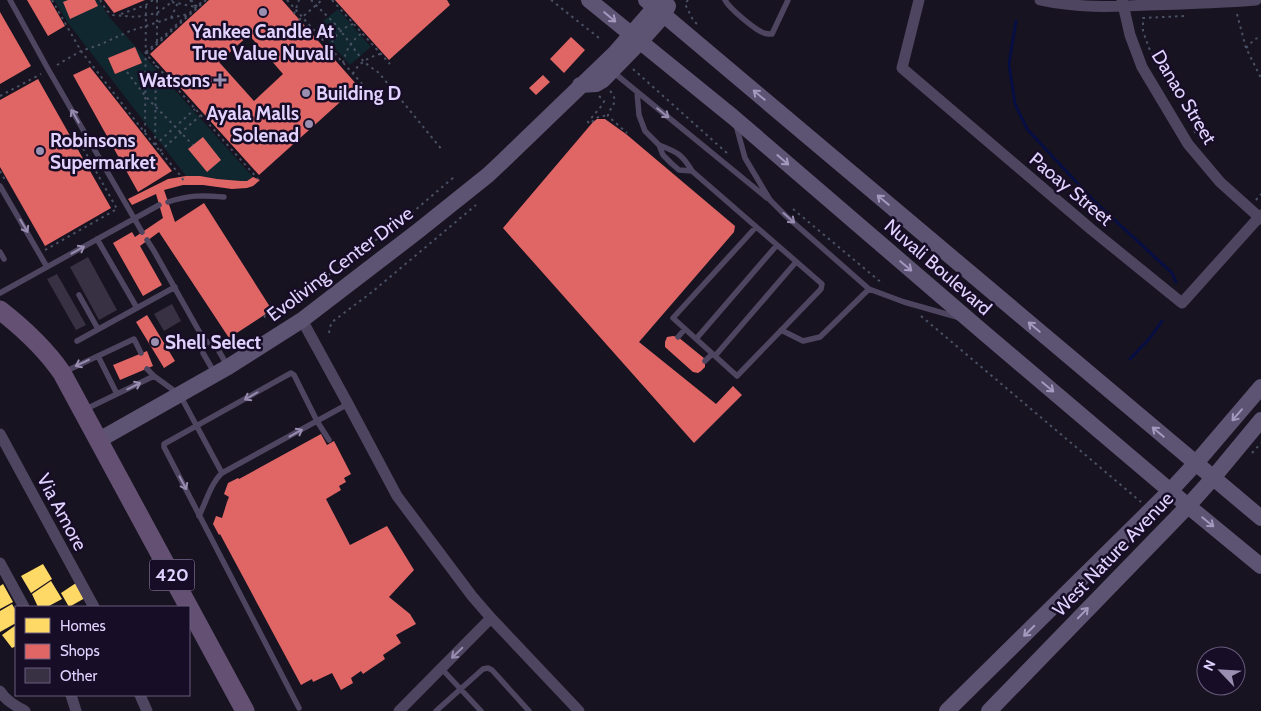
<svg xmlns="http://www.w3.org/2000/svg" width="1261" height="711" font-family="Cabin,sans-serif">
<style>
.green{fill:#10272f}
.homes{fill:#ffd966}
.shops{fill:#e06666;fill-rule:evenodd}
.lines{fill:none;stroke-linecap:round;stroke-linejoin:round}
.stream{stroke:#070e43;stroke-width:3}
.building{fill:#383043}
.path{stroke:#495165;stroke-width:2;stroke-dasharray:2.5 4;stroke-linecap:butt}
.lane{stroke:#4e4661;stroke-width:5.5}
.street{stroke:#4e4661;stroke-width:11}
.secondary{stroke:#5d5474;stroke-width:16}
.primary{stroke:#645072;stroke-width:19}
.path-bridge{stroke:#495165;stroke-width:2;stroke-dasharray:2.5 4;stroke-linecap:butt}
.oneway{stroke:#a699c0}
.oneway2{stroke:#988cb0}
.poi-dot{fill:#9b8fb1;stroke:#170d26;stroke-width:2}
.labels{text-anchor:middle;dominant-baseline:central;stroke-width:5;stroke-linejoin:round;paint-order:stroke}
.shield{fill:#170d26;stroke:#a497be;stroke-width:1}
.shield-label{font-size:18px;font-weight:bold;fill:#e1d2ff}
.poi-label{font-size:19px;font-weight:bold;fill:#e1d2ff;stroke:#170d26;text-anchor:start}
.street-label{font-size:19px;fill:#e1d2ff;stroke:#170d26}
</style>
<rect width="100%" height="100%" fill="#181320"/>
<path class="green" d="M54 0H98L110 18 253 177 247 181H241L217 179 200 176H186L68 23Z
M338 9 371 47 350 65 316 27Z"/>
<path class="homes" d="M43 564 52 579 31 593 21 576Z
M51 581 62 599 47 607H38L32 594Z
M76 583 85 598 69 607 61 593Z
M3 584 13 602 0 609V586Z
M12 604 16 611V623L0 632V611Z
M16 625V646L12 648 2 635Z"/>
<path class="shops" d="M27 0H50L65 26 48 36Z
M68 0H95L98 6 70 19 63 2Z
M104 0H145L114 13Z
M209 0H282L358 86 259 175 150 54ZM249 35 283 74 254 101 219 62Z
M335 0H447L450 5 389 60Z
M0 12 31 66 0 84Z
M571 37 585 50 564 73 550 59Z
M135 47 142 63 115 74 108 58Z
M90 67 172 171 138 192 73 75Z
M543 75 550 82 536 95 529 88Z
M38 79 111 208 45 246 0 167V100Z
M597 119H605L626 134 735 226 734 232 639 342 716 404 733 386 742 395 694 443 503 228 593 122Z
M203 137 221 160 207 172 188 149Z
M186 176H200L217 179 241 181H247L253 177 260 180 253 186 247 188 232 189 203 185H183L164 190 175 222 204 203 272 310 229 338 159 232 140 246 162 285 143 296 113 243 132 232 135 237 163 218 156 194 132 205 128 199 168 179Z
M147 315 175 361 164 368 136 322Z
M673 336 678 337 705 359V367L701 371 698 373 693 372 665 347V342L667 337Z
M147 351 153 366 120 380 113 365Z
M321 434 327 445 334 441 351 474 344 478 346 482 339 486 341 490 326 499 350 545 387 526 414 570 389 597 410 614 416 624 396 635 401 643 383 655 385 659 363 674 361 671 351 678 353 683 341 690 332 673 313 682 312 679 301 685 220 534 219 535 213 524 216 516 222 518 227 502 229 497 224 494 228 483 238 478 239 479Z"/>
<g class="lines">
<path class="stream" d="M1016 21 1009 64 1015 104 1027 129 1093 200 1172 273 1176 282
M1130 359 1150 338 1162 321"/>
</g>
<path class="building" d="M88 257 117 310 99 320 70 267Z
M57 274 86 325 76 330 47 279Z
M172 304 181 321 164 331 154 314Z"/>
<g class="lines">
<path class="path" d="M52 0 81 51 145 133 180 175 184 181
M100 0 107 11 113 15 136 17 157 13 172 2V0
M157 0V43
M190 0 195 6
M206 0 146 54 258 179
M287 0 364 86
M311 0 337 26 364 62 379 73 443 151
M332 0 390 64
M551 0 599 38
M688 0 685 4 693 20 697 24
M172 2 196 7
M121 14 146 5 153 0
M294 14 299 0
M1237 14 1246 48 1261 78
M171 18 179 0
M329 48C334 36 342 28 353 24
M1246 48 1255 39 1261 37
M146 52 204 0
M343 63C346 50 351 41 362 33
M57 65 81 51 99 45 130 31 171 18 188 14
M633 69 728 154
M127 72 146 97 193 145
M353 74C357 64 369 57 380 54
M1164 79 1149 48 1143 31V18L1185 16
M610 91C618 99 614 105 608 113V116L627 133
M0 96 41 74
M599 96 604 101 603 104 588 122 590 124C596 118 599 115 608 116
M1194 131 1202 141
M145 132 146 5
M155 145 156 65
M155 145 195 109
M160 151 201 115
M0 171 5 180
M1256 200 1261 194
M793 209 883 284
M45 250 117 209 74 132
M264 315 265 317 326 277 407 217 454 177
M921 316 1141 502
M329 333 330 327 332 322 372 292 476 205
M1252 453 1261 443"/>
<path class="lane" d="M10 0 48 69 142 232
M725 0C729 8 755 30 764 33 766 34 770 34 772 34L788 0
M613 72 767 198
M637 92 639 115 645 131 659 145 663 155 671 163 679 170 692 171
M736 125 745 158 770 200 786 216 869 289 904 302 957 317
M659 145C677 152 682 154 692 171L822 284 821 289 737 376 673 318 756 227
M0 186 47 267
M168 202C189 195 202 195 224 197
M97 239 137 308
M147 240 154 251 204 340 216 346 227 365
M0 252 4 259
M0 293 159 205
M79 295 98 329
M781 330 803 341 820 337 869 289
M678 337 685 329
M696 339 777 245
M204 340 203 353 214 372
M77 341 175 287
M98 356 117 394
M715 356 796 262
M705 361 712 354
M147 369 154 376 180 395 222 473
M64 372 134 339 141 353
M84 410 154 376
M199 516C206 502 211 483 222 473L348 404
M441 668 481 711
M299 708 164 447V444L291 373 294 375 317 421 329 440
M436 711 483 669 488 668 492 670 529 711"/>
<path class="street" d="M919 0 902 68 1092 230 1182 303 1261 215
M1040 0C1076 8 1111 7 1148 5 1184 4 1220 3 1256 0
M1122 0 1130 35 1142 67 1188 144 1220 182 1261 219
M302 320 348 404 397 496 472 596 491 618 579 711
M0 434 94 607
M0 563 24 607
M0 691C6 701 16 706 25 711
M71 695 76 711
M140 695 147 711
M399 711 491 618"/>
<path class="secondary" d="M589 0 733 117 983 332 1188 506 1261 566
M646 0 1261 518
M580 85 596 84 603 80 640 42 664 15 668 6
M99 440 228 367 302 320 418 231 488 175 504 160 615 53 655 7 664 0
M947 711 1171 490 1196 463 1261 387
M989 711 1188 506 1213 478 1261 420"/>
<path class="primary" d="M0 310C23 328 45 348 62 373L245 711"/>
<path class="path-bridge" d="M191 0 199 9
M299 20 322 0"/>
</g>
<defs><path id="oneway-shaft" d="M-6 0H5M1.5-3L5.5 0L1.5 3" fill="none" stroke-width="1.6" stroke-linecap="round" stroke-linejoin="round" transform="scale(1.25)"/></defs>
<g class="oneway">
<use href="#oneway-shaft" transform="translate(610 17) rotate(40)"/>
<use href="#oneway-shaft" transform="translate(759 95) rotate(-140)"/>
<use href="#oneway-shaft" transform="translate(783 160) rotate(41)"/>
<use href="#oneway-shaft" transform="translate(883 200) rotate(-140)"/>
<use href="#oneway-shaft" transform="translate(906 266) rotate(40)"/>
<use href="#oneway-shaft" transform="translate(1034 327) rotate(-140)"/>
<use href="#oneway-shaft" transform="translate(1048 387) rotate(40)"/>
<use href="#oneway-shaft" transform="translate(1237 415) rotate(131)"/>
<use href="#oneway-shaft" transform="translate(1158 432) rotate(-140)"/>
<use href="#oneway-shaft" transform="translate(1208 522) rotate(39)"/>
<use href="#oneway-shaft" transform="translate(1083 613) rotate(-46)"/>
<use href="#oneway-shaft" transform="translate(1029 631) rotate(135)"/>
</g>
<g class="oneway2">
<use href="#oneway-shaft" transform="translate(663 113) rotate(39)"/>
<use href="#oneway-shaft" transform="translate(75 116) rotate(-120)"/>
<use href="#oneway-shaft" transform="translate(789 218) rotate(42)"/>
<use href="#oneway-shaft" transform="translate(24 226) rotate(59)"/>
<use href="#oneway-shaft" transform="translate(78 250) rotate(-29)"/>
<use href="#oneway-shaft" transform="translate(82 363) rotate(155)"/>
<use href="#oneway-shaft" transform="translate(134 386) rotate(-26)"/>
<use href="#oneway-shaft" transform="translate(251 396) rotate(150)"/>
<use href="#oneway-shaft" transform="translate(296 433) rotate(-29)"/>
<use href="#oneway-shaft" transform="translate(183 483) rotate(62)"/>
<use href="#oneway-shaft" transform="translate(457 653) rotate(136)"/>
</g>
<g class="poi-dot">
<circle cx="263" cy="12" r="5"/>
<path d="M217.5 72.5h5v5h5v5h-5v5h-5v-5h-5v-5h5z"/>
<circle cx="306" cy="93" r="5"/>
<circle cx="309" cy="124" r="5"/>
<circle cx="40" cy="151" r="5"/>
<circle cx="155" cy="342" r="5"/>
</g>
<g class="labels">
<rect class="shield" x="149.5" y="559.5" width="45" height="31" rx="4"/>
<g class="shield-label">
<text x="172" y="575">420</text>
</g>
<g class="poi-label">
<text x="263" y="31" text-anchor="middle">Yankee Candle At<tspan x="263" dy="22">True Value Nuvali</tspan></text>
<text x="210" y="80" text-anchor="end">Watsons</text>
<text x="316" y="93">Building D</text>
<text x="299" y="113" text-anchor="end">Ayala Malls<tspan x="299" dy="22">Solenad</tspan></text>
<text x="50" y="140">Robinsons<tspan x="50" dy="22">Supermarket</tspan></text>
<text x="165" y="342">Shell Select</text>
</g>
<g class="street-label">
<text transform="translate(1184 97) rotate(59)">Danao Street</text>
<text transform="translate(1071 189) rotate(40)">Paoay Street</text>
<text transform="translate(340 264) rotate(-37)">Evoliving Center Drive</text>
<text transform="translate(938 267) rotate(41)">Nuvali Boulevard</text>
<text transform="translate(62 512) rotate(62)">Via Amore</text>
<text transform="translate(1113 554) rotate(-46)">West Nature Avenue</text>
</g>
</g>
<rect x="15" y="606" width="175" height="90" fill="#170d26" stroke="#685c7d"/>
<rect x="25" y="618" width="25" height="15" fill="#ffd966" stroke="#685c7d"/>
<text x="60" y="631" font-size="15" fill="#e1d2ff">Homes</text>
<rect x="25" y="644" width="25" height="15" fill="#e06666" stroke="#685c7d"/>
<text x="60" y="656" font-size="15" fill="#e1d2ff">Shops</text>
<rect x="25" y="668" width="25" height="15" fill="#383043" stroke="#685c7d"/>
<text x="60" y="681" font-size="15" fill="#e1d2ff">Other</text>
<g transform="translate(1221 671) rotate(295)"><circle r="24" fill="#170d26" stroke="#685c7d"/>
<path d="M0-4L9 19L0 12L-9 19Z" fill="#9b8fb1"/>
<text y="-8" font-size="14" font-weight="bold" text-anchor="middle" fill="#e1d2ff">N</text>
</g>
</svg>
